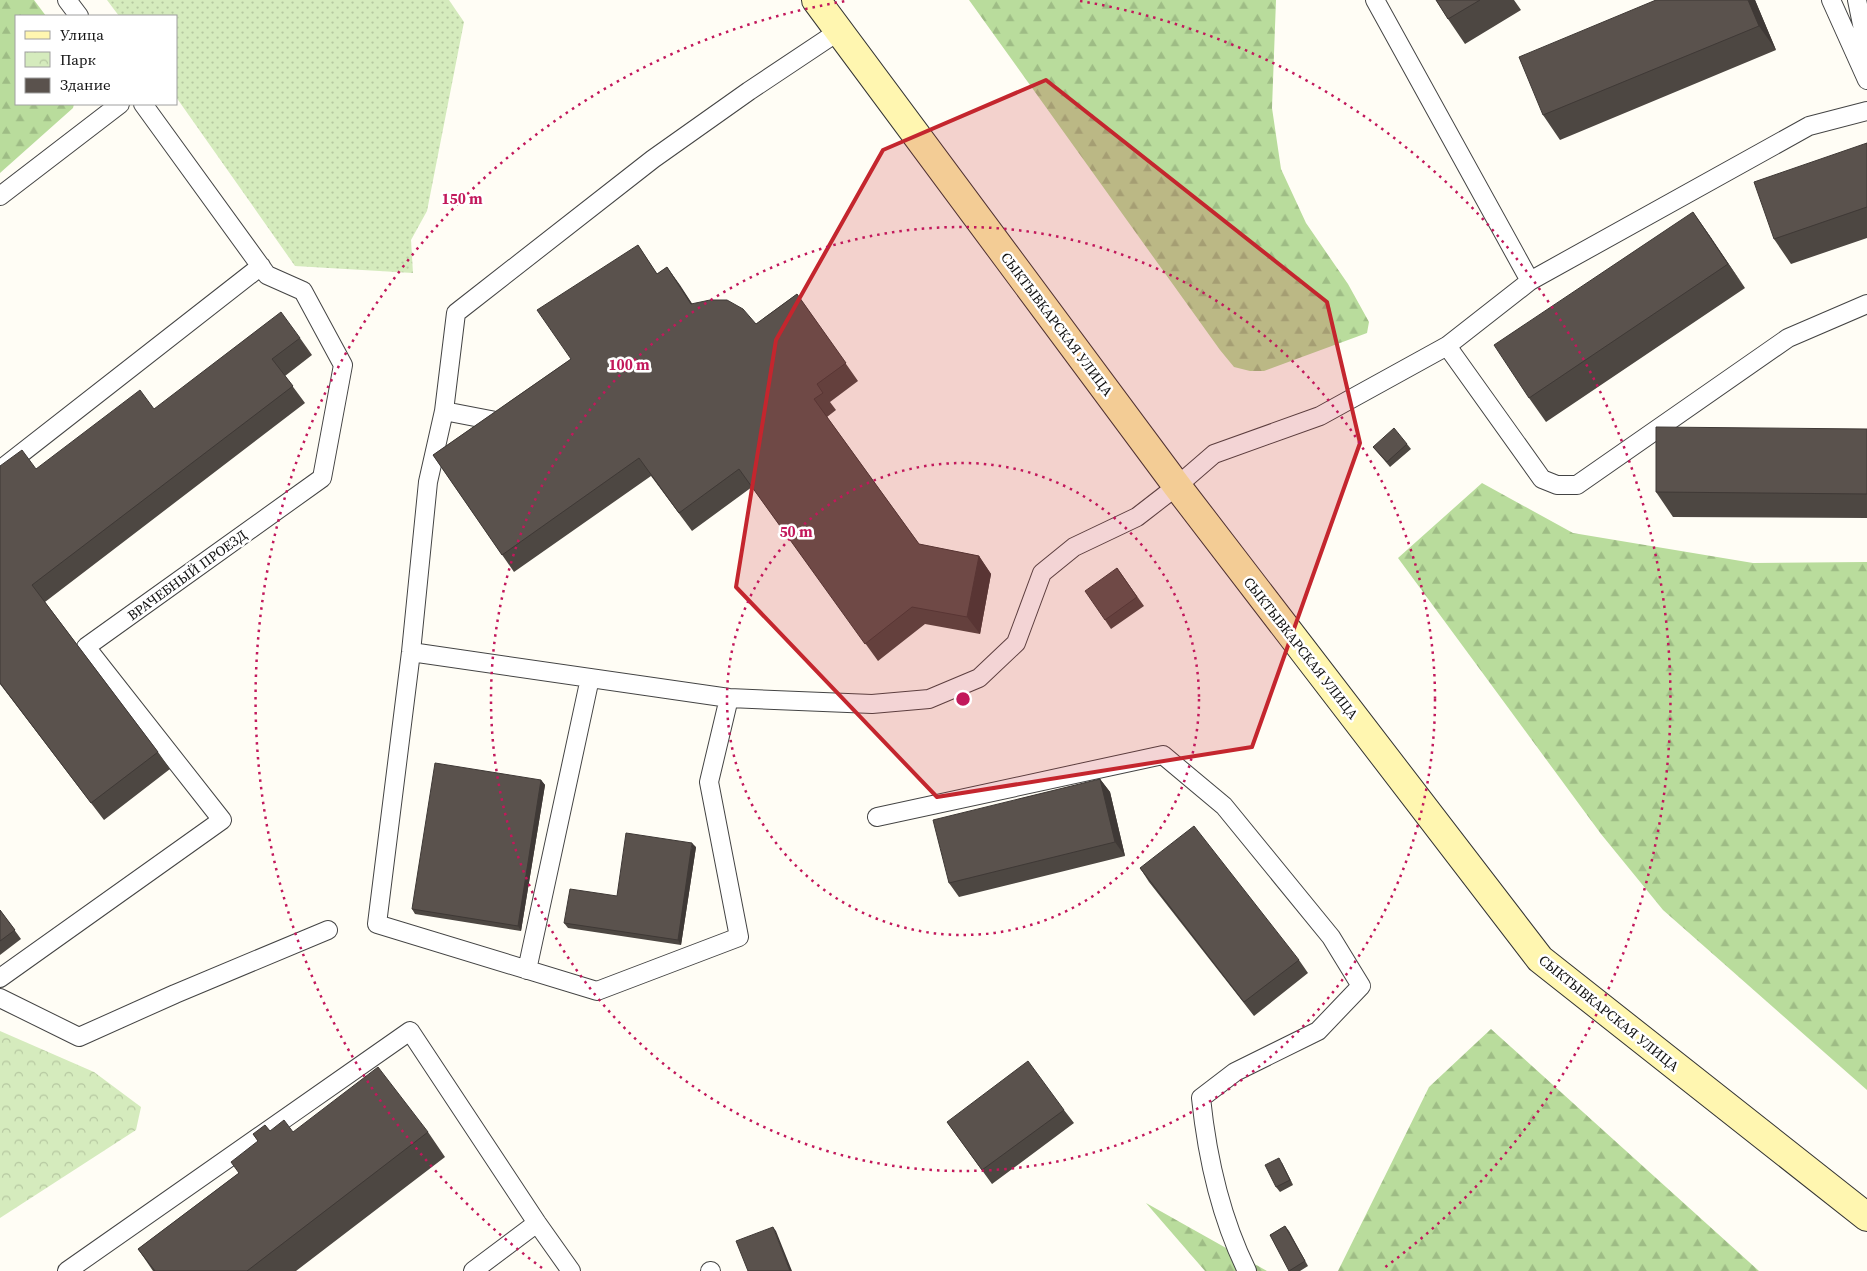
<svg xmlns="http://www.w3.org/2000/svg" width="1867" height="1271" font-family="'Source Serif 4',serif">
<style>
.grass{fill:url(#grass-dots)}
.forest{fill:url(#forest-firs)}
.park{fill:url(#park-crowns)}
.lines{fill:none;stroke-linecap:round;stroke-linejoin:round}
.service-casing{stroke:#444;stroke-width:20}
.secondary-casing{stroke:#333;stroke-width:30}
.service{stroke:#fff;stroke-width:18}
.secondary{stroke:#fff6b0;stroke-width:28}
.wall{fill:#4d4742}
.shaded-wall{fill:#3f3936}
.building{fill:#5a524d;stroke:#3f3936}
.marked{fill:#c4262e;fill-opacity:0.2;stroke:#c4262e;stroke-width:4;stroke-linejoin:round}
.ring{fill:none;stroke:#c2185b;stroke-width:2.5;stroke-dasharray:2.5 5}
.labels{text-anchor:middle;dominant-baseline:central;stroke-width:5;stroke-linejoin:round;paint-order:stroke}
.street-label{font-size:14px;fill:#111;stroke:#fff}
.centre{fill:#c2185b;stroke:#fff;stroke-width:2.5}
.ring-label{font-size:15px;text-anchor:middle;font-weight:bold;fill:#c2185b;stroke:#fff;stroke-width:5;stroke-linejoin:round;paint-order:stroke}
</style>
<defs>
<pattern id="grass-dots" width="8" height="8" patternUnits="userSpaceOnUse" patternTransform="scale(1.25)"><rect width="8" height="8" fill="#d5ebbd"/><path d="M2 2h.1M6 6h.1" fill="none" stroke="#b6c8a1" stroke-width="1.8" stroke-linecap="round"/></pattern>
<pattern id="forest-firs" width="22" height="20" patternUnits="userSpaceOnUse" patternTransform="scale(1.25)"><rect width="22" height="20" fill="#b9dc9c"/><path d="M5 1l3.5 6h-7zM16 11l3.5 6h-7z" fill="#9ebc85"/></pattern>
<pattern id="park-crowns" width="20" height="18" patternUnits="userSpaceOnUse" patternTransform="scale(1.25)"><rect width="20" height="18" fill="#d5ebbd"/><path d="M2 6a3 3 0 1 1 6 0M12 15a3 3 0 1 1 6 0" fill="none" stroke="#b6c8a1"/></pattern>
</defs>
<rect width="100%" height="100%" fill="#fffdf5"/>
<path class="grass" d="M107 0H449L464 22 427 211 411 240 413 273 295 266 176 97V16H119Z"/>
<path class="forest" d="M0 0H34L46 16H16V104H74L73 108 0 173Z
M969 0H1276L1272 108 1281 169 1306 223 1348 284 1369 322 1367 333 1264 371H1250L1234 367 1220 350Z
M1482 483 1573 533 1753 563 1867 562V1090L1663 910 1601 834 1398 558Z
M1491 1029 1759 1271H1338L1429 1087Z
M1146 1203 1267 1271H1205Z"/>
<path class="park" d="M0 1031 94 1072 141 1107 136 1130 0 1218Z"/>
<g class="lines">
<defs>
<path id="service" d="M67 0 79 16
M1375 0 1530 281
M1831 0 1867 80
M1857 0 1867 49
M0 196 120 104
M1447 346 1542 479 1557 485H1577L1788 338 1867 304
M444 411 501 422
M0 470 261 266
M411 652 729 698 872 704 929 699 979 678 1016 643 1042 573 1074 547 1137 517 1177 486 1214 454 1320 416 1447 346 1530 281 1809 126 1867 111
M729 698 709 782 739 937 597 991 377 924 411 652 428 482 444 411 456 313 653 159 749 91 839 31
M877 817 1163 755 1224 806 1331 937 1361 986 1318 1031 1235 1072 1201 1098C1207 1156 1221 1218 1247 1271
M527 970 590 678
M0 978 222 820 86 647 322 478 343 365 303 291 267 275 143 104
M0 998 79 1037 175 994 328 930
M67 1271 410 1031 537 1223 571 1271
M473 1271 537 1223
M710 1271H711"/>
<path id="secondary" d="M816 0 1177 486 1540 959 1867 1217"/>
</defs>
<use href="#service" class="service-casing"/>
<use href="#secondary" class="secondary-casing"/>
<use href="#service" class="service"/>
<use href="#secondary" class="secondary"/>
</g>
<path class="wall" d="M1436 0H1514L1521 10 1465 44 1448 19Z
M1656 0H1755L1776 50 1560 140 1543 115Z
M1867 143V238L1791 264 1774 239Z
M1693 212 1745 288 1546 422 1529 398Z
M638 245 657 274 667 267 692 304 756 324 797 294 858 381 830 402 836 410 827 417 919 544 979 556 991 574 980 634 925 624 878 661 752 487 692 531 651 476 514 572 433 455 571 359Z
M300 338 312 355 285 376 305 403 45 602 158 752 170 769 104 820 0 684V466L36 469 154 409Z
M1867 429V518L1673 517 1656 492Z
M1407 444 1411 449 1390 467 1373 447Z
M1117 568 1144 606 1111 629 1105 620Z
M1100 779 1110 792 1125 856 959 897 949 883Z
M541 780 545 785 521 931 415 914 412 909Z
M696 847 681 945 568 928 564 923 617 896Z
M1140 868 1299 960 1308 973 1254 1016 1149 882Z
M0 910 21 939 0 955Z
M1064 1110 1074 1123 992 1184 947 1122Z
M270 1131 293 1132H428L445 1157 296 1271H153L138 1249 239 1173 258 1141 253 1134Z
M1282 1163 1293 1185 1280 1192 1276 1187Z
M1285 1226 1308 1266 1300 1271H1290L1270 1235Z"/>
<path class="shaded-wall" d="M1748 0H1755L1776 50 1759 26Z
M1693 212 1710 236 1745 288 1728 264Z
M667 267 680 285 704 322 691 304Z
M979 556 991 574 980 634 967 617Z
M1100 779 1110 792 1125 856 1115 842Z
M541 780 545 785 521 931 518 926Z
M692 843 696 847 681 945 678 940Z
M1279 1158 1282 1163 1293 1185 1290 1180Z
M1285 1226 1289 1231 1308 1266 1305 1261Z
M773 1227 776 1231 792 1271H790Z"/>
<path class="building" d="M1436 0H1480L1448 19Z
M1656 0H1748L1759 26 1543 115 1519 57Z
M1867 143V207L1774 239 1754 182Z
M1693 212 1728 264 1529 398 1494 345Z
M638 245 657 274 667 267 691 304 710 300H727L743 309 756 324 797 294 846 363 817 384 823 393 814 399 919 544 979 556 967 617 912 607 865 644 739 469 679 513 639 458 502 555 433 455 571 359 537 310Z
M281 312 300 338 272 359 293 386 32 585 158 752 91 803 0 683V466L22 450 36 469 140 390 154 409Z
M1656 427 1867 429V494L1656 492Z
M1394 428 1407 444 1387 462 1373 447Z
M1117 568 1137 597 1105 620 1085 591Z
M435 763 541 780 518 926 412 909Z
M1100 779 1115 842 949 883 933 820Z
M1194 826 1299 960 1244 1002 1140 868Z
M626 833 692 843 678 940 564 923 570 889 617 896Z
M0 910 15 930 0 941Z
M1028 1061 1064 1110 982 1170 947 1122Z
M378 1067 428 1132 247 1271H155L138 1249 239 1173 231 1162 258 1141 253 1134 265 1125 270 1131 284 1120 293 1132Z
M1279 1158 1290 1180 1276 1187 1265 1165Z
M1285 1226 1305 1261 1289 1271 1270 1235Z
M773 1227 790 1271H748L736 1241Z"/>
<path class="marked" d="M1046 80 1327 302 1360 443 1252 747 937 797 736 587 776 340 883 150Z"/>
<g class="ring">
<circle cx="963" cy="699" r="236"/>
<circle cx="963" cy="699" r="472"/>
<path d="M542 1268A708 708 0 0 1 846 1M1080 1A708 708 0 0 1 1384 1268"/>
</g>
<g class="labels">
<g class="street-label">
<text transform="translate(1057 324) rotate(53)">СЫКТЫВКАРСКАЯ УЛИЦА</text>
<text transform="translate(187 575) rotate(-36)">ВРАЧЕБНЫЙ ПРОЕЗД</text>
<text transform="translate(1301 648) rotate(52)">СЫКТЫВКАРСКАЯ УЛИЦА</text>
<text transform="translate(1609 1013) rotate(39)">СЫКТЫВКАРСКАЯ УЛИЦА</text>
</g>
</g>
<circle cx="963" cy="699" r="8" class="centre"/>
<g class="ring-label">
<text x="462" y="204">150 m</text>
<text x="629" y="370">100 m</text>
<text x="796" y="537">50 m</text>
</g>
<rect x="15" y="15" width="162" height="90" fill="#ffffff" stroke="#a0a0a0"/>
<rect x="25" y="31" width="25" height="8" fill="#fff6b0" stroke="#a0a0a0"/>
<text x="60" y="40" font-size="15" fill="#111111">Улица</text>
<rect x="25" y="52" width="25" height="15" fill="url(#park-crowns)" stroke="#a0a0a0"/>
<text x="60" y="65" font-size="15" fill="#111111">Парк</text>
<rect x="25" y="78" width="25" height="15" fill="#5a524d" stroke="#a0a0a0"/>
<text x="60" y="90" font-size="15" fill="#111111">Здание</text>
</svg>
